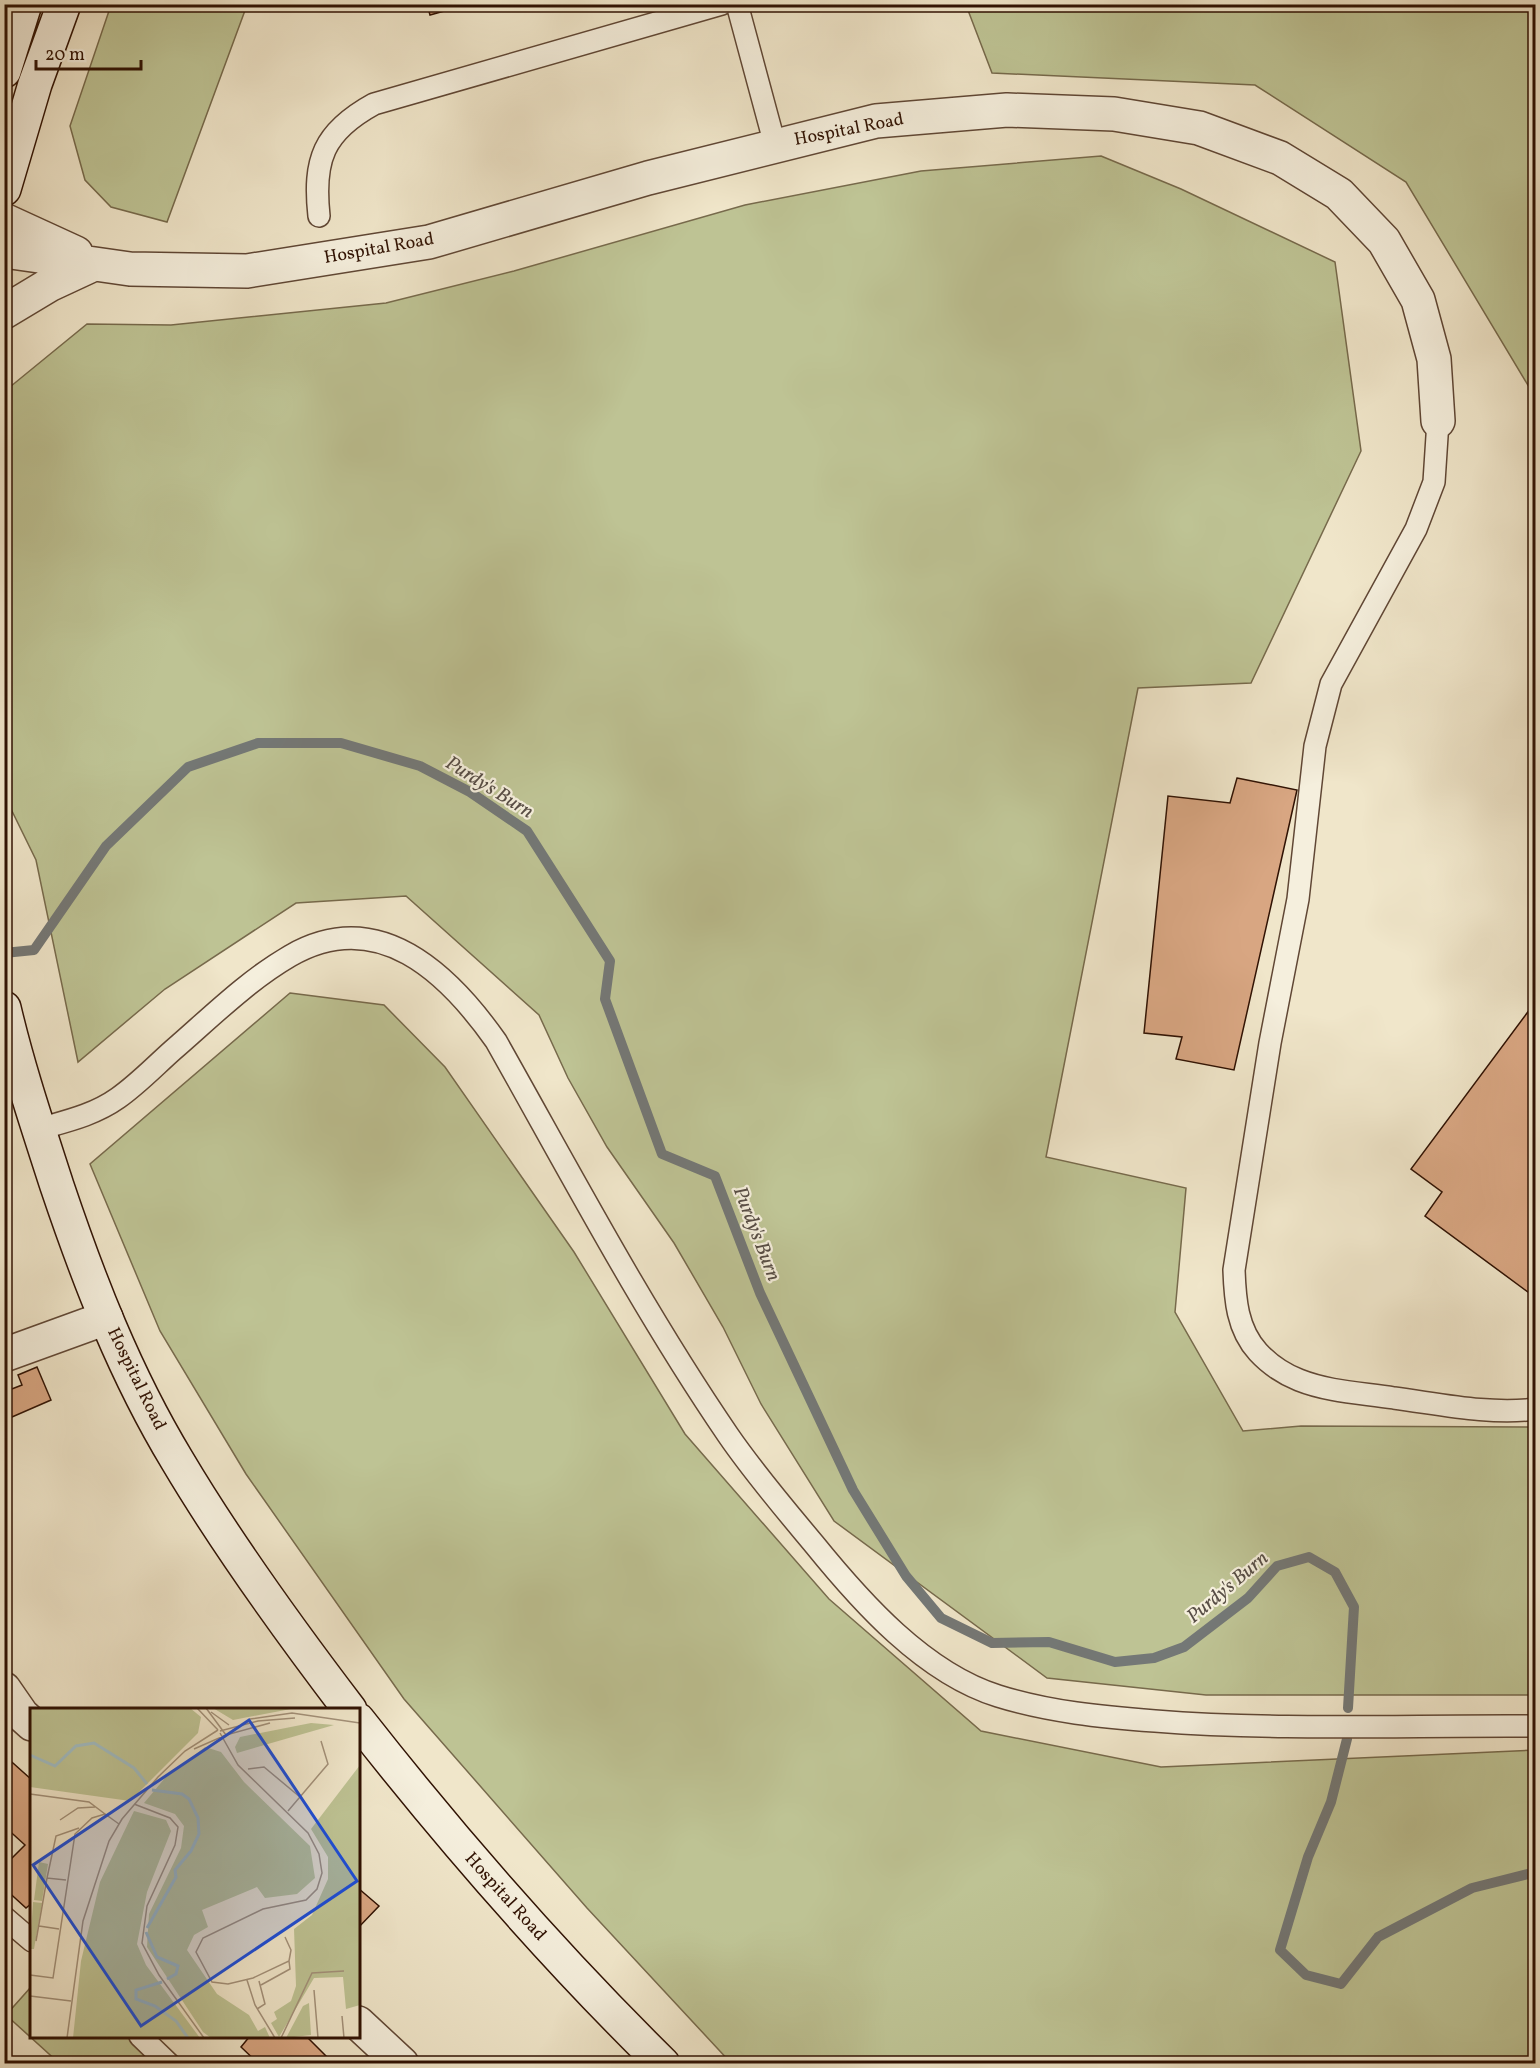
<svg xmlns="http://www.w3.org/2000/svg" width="1540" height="2068" font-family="Vollkorn,serif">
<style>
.green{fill:#bec394;stroke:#776a4c;stroke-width:1.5}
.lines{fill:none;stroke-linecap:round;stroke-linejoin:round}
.stream{stroke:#747876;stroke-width:10}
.building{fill:#d8a682;stroke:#301203;stroke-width:1.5}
.lane-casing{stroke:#604735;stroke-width:24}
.street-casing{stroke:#604735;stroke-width:36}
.secondary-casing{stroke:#301203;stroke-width:36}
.lane{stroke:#f5efdd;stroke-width:21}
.street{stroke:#f5efdd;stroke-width:33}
.secondary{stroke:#f5efdd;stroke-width:33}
.labels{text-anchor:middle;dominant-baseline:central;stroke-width:4.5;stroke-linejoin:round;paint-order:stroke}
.street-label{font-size:18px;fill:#301203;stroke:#f5efdd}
.water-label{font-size:20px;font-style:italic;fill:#584e46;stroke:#f5efdd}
.inset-river{fill:none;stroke:#a1bcc2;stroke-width:3}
.inset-road{fill:none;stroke:#a3917a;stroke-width:1.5}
.view{fill:#1d4ed8;fill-opacity:0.15;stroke:#1d4ed8;stroke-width:3}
.inset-edge{fill:none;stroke:#301203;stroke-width:3}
</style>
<rect width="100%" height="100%" fill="#f0e6ca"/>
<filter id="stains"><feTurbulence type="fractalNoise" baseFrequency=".00333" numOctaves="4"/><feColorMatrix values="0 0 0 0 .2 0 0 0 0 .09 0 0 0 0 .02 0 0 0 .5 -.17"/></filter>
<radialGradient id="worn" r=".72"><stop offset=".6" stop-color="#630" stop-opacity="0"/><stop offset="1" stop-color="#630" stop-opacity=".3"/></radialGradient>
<path class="green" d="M111 5H247L167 222 111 207 85 180 70 126Z
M966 5H1535V397L1406 182 1255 85 992 73Z
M1101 156 1181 189 1335 262 1361 451 1251 683 1138 688 1046 1157 1186 1188 1175 1312 1243 1431 1301 1426 1535 1427V1695H1206L1047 1678 834 1521 761 1404 723 1327 674 1243 607 1147 568 1078 539 1015 406 896 296 903 165 989 78 1062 36 860 11 809 5 761V391L87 324 171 325 386 303 514 271 745 205 921 171Z
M290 993 384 1005 445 1067 574 1252 685 1434 829 1599 981 1731 1161 1767 1535 1750V2063H731L587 1908 404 1699 246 1474 160 1331 90 1164Z
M31 1987 32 2036 131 2037 160 2063H59L6 2015Z"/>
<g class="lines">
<path class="stream" d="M4 953 34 950 106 846 188 767 258 743H341L420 766 470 792 527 831 610 961 605 999 662 1154 715 1176 760 1293 853 1490 906 1576 941 1618 992 1643 1049 1642 1115 1662 1154 1658 1184 1647 1248 1598 1277 1566 1309 1557 1335 1572 1354 1607 1348 1708
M1347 1739 1331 1802 1308 1857 1280 1950 1306 1975 1341 1984 1378 1937 1472 1888 1536 1872"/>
</g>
<path class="building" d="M427 4H469L430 15Z
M1237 778 1297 790 1234 1070 1176 1059 1182 1037 1144 1033 1168 796 1230 803Z
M1536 1001V1298L1425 1216 1442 1192 1411 1169Z
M37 1367 51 1400 12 1417 4 1400V1392L22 1385 18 1375Z
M4 1755 32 1780V1903L26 1908 4 1888V1866L25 1845 4 1826Z
M358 1888 379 1906 358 1928Z
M306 2036 334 2064H259L241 2047 250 2036Z"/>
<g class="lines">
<defs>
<path id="lane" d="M737 4 775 145
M319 216C313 160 323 132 374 104L722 4
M1438 421 1434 482 1416 529 1331 684 1315 746 1298 899 1270 1043 1234 1270C1235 1299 1237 1329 1258 1352 1269 1364 1284 1374 1299 1380 1329 1392 1363 1393 1394 1398 1440 1404 1489 1415 1536 1409
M39 1129C67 1121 94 1115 118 1098 138 1084 155 1066 173 1050 210 1018 247 981 290 956 378 905 448 973 496 1041 571 1174 642 1309 728 1435 754 1473 784 1508 814 1544 861 1602 924 1673 998 1696 1049 1712 1102 1717 1155 1721 1282 1731 1408 1725 1536 1726
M4 1917 32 1941
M140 2036 169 2064"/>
<path id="street" d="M4 220 76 253
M4 251 130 269 247 271 429 242 648 178 876 121 1007 110 1114 114 1199 128 1280 158 1339 194 1384 241 1418 300 1434 359 1438 421
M4 312 49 285 92 265
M4 1355 106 1318
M4 1689 22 1715 32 1724
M358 2023 402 2064"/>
<path id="secondary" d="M4 71 25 4
M4 189 35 84 64 4
M4 1008C18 1068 38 1127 57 1186 89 1281 125 1374 177 1460 228 1546 289 1630 350 1710
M358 1720C453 1841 553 1956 663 2064"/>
</defs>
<use href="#lane" class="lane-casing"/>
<use href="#street" class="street-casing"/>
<use href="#secondary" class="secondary-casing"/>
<use href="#lane" class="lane"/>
<use href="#street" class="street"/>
<use href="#secondary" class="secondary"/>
</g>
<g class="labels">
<g class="street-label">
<text transform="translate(849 130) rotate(-11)">Hospital Road</text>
<text transform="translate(379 249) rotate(-10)">Hospital Road</text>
<text transform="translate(136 1379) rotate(64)">Hospital Road</text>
<text transform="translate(505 1897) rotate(48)">Hospital Road</text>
</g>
<g class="water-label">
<text transform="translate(489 788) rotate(32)">Purdy's Burn</text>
<text transform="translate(756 1234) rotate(69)">Purdy's Burn</text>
<text transform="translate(1228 1588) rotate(-40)">Purdy's Burn</text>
</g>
</g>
<g transform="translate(30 1708)">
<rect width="330" height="330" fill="#f0e6ca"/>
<path d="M0 0H160L171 9 168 25 100 93 0 79ZM183 0H266L203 12ZM281 15 304 17 207 45 205 39 210 29ZM175 39 191 44 214 74 280 138 285 170 267 186 235 190 227 179 172 202 178 219 164 227 157 242 187 286 219 307 228 323 235 319 240 330H181L173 324 117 239 119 206 151 140 154 118 145 106 114 95 135 70ZM330 57V297L316 301 313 269 284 270 249 329 241 315 247 311 244 304 261 293 266 278 264 221 282 207 298 171V149L281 121ZM104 103 136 112 141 123 117 184 107 236 116 257 170 330H43L51 253 70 174ZM9 154 18 156 12 193 4 192ZM3 194 12 195 4 241H0ZM279 295 281 327 256 330 273 298Z" fill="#bec394"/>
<path class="inset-river" d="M0 47 25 58 46 38 64 35 104 60 117 76M117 220 146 169 145 162 161 143 169 126 168 110 159 91 152 86 122 82M116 224 127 249 148 258 146 266 137 271M132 274 106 282V291L125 298 146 313 158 330"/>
<path class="inset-road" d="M167 0 188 22M181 4 199 17M220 11 262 5 330 15M190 23 228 13 265 10M190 25 208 57 278 125 289 146 292 165 287 181 276 192 233 201 173 230 166 244 182 274 198 276 223 270 259 253 261 242 255 229M196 27 240 15M164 41 196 27 176 0M218 61 234 59 270 89M0 86 59 94 75 106M104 96 140 110 148 119 145 137 117 198 112 235 129 267 174 330M258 103 298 56 291 33M30 112 48 100 65 99M17 170 26 128 49 120M9 218 29 221M6 233 17 170 36 172M0 267 23 270 45 126 62 110 75 106 89 116M217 272 225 297 245 330M231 277 260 261 259 253M284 282 288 330M0 288 41 293M227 301 235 296 229 273M312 308 314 330M37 330 53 213 79 133 92 111 128 69 155 43 188 22M251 330 282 265 314 263"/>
<path class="view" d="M219 12 327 173 111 318 3 157Z"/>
<rect width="330" height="330" class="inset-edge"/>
</g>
<rect width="1540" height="2068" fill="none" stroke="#f0e6ca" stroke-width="24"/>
<rect x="6" y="6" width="1528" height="2056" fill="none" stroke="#301203" stroke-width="3"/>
<rect x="12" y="12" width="1516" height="2044" fill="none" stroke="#301203" stroke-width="1.5"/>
<path d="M36 60v9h105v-9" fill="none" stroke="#301203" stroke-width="3"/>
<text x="45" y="60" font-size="18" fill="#301203" stroke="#f5efdd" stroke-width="4.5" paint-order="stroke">20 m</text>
<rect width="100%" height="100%" filter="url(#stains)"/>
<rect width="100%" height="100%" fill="url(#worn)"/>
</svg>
